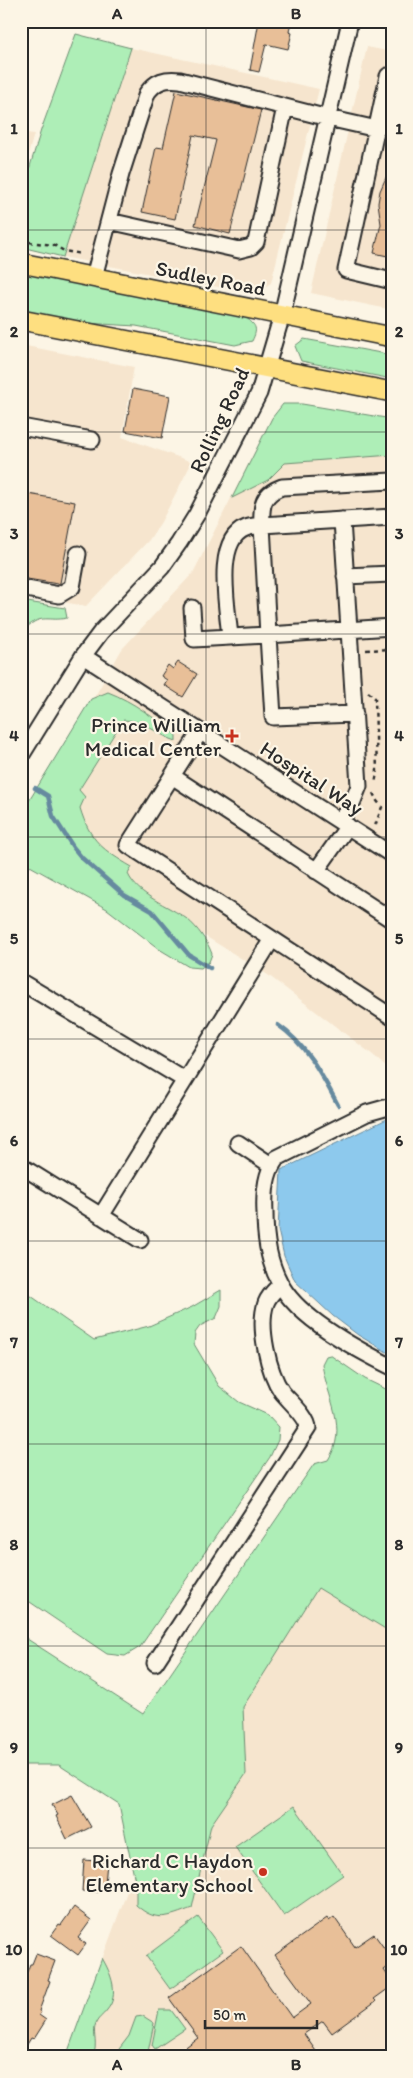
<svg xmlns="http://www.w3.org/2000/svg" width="413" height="2078" font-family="Itim,sans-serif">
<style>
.built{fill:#f6e5ce}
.green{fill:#aeeeb7;stroke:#6c8c71}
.water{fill:#8dc9ed;stroke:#668a9f}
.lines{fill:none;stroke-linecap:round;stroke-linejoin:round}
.stream{stroke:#668a9f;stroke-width:4.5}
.building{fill:#e8bf98;stroke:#2b2b2b}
.minor-casing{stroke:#2b2b2b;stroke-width:19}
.major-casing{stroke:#2b2b2b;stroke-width:22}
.path{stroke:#2b2b2b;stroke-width:2.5;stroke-dasharray:4 4;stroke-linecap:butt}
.minor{stroke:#fcf5e5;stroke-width:15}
.major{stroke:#fedf80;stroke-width:19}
.grid{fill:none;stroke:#2b2b2b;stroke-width:1;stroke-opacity:0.55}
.poi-dot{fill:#c8321e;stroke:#fcf5e5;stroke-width:2}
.labels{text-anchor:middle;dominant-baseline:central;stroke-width:4.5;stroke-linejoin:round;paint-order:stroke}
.street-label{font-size:21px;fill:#2b2b2b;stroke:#fcf5e5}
.poi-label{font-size:21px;fill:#2b2b2b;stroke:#fcf5e5;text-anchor:end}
.neatline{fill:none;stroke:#2b2b2b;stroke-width:2}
.grid-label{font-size:16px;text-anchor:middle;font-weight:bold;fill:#2b2b2b}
</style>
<rect width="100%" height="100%" fill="#fcf5e5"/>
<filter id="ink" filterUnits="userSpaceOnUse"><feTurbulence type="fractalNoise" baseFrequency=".02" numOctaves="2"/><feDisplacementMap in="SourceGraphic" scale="10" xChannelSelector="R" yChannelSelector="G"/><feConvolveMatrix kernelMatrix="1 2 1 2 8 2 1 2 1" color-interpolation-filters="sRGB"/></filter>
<g filter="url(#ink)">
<path class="built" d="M367 47 392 52V310L311 293Z
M131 48 319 89 271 283 254 294 63 257Z
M21 132 34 134 21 180Z
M21 345 134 367 122 437 192 462 161 522 149 540 86 606 21 595Z
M283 404H302L392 419V1073L373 1055 268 975 22 823 122 649 193 573 272 418Z
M313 1575 392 1627V2057H66L166 1786Z"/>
<path class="green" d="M76 34 131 48 63 257 21 247V196L41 130Z
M21 273 244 316C255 325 259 327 252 341L235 345 136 326 85 323 21 311Z
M304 339 392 355V379L301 361 295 346Z
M283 404H302L392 419V455L285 463 268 480 232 498 272 418Z
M21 601 65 608 67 618C49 622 42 613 26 628V615L21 613Z
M108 692C134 702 154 718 176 735V741C157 735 145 720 123 720L79 790 85 797 80 808C90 841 103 850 132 867L128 874C138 896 168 905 187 919 197 927 208 942 212 954L209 962 201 968 189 967 159 949 107 909 30 866 21 880V814L91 699Z
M21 1289 94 1340 149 1326 192 1307 221 1290V1306L216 1318 200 1326 195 1333 194 1344 219 1386 239 1402 268 1415 279 1427 278 1440 270 1457 140 1647 125 1656 107 1654 21 1596Z
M330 1355 365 1379 392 1392V1633L318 1588 243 1707 246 1774 211 1825 192 1908C168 1917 156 1923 136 1905V1886L119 1804 59 1765H21V1635L143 1714 314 1464 328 1460C349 1428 327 1398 322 1364L326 1356Z
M294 1806 343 1875 284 1916 235 1847Z
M198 1917 223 1951 170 1989 146 1956Z
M102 1958C111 1973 120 1995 107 2010 103 2016 97 2018 95 2026 93 2036 98 2044 93 2057H66Z
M159 2010H171L185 2029 155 2049 152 2045Z
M143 2016 154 2023 147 2057H113L129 2036 136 2017Z"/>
<path class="water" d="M389 1118 392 1123V1355L358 1335 333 1316 295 1281 284 1256 278 1230 281 1170Z"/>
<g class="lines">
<path class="stream" d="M35 788 48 796 53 816 73 847 82 858 124 895 152 911 189 955 210 968
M278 1025C306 1044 322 1075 338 1105"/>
</g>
<path class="building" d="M259 21H291L289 32 292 33 288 49 266 44 259 72 250 70Z
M176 91 261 110 230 234 195 225 216 140 193 135 175 219 142 212 156 147 163 148Z
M392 164V257L374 253 381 224 378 203 380 191Z
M133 389 170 396 162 438 125 431Z
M28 494 75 502 60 583 58 584 21 578V519Z
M178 662 197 674 183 697 164 685 167 680 161 676 168 665 173 669Z
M72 1795 91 1827 67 1839 56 1816 58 1815 52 1805Z
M84 1860 107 1862 105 1884H99L98 1892 82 1891Z
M74 1907 91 1920 78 1938 86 1944 78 1955 51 1935 59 1924 61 1925Z
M334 1917 355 1947 374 1934 392 1959V1964L384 1970 392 1982V1986L374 1999 376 2001 332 2033 323 2021 304 2034 320 2057H172L198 2038 169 1998 241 1946 292 2018 311 2004 275 1955 327 1918 329 1921Z
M36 1954 55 1961 48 1980 50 1981 39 2011 41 2012 39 2015 46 2020 34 2039 31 2038 21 2054V1978L24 1971 27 1972 30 1964H32Z"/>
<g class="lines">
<defs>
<path id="minor" d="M392 77 388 76 346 270 392 281
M109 221 239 250 251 247 256 242 285 107
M94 277 121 174 147 93C156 81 165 78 180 80L328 118 377 129
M21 427 92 440
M392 517 262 525 268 635 392 627
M345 576 392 574
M21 588 59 595 72 587 78 554
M192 608 194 639 268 635 273 717 355 714
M230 637C228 610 213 540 246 528 251 526 257 526 262 525 261 506 262 494 282 487L392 481
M83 656 392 855
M200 732 128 845 392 1017
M21 756 83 656 101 632 162 567 179 543 197 514 259 393 282 315 350 21
M172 776 392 920
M340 821 353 801 359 786 342 520
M316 871 348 826
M21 982 185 1080
M392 1106 367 1113 277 1158C265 1172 264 1195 265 1213 265 1238 268 1261 280 1283 297 1318 358 1350 392 1367
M238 1143 271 1165
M21 1166 140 1240
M101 1216 272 939
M155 1663 308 1428C308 1417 289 1401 282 1392 268 1372 258 1326 266 1303 269 1295 275 1290 280 1285"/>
<path id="major" d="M21 263 392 337
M21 320 392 392"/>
</defs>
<use href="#minor" class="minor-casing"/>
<use href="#major" class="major-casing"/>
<path class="path" d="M21 241 54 245 64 251 82 254
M366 650 392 649
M368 692 375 698 377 773 375 783
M373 793 377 801 382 807 375 826"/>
<use href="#minor" class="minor"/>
<use href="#major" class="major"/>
</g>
</g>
<path class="grid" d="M206 21V2057M21 230H392M21 432H392M21 634H392M21 837H392M21 1039H392M21 1241H392M21 1444H392M21 1646H392M21 1848H392"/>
<g class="poi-dot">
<path d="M229.5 728.5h5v5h5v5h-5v5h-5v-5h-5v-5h5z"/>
<circle cx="263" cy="1872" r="5"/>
</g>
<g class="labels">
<g class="street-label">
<text transform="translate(211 278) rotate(11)">Sudley Road</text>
<text transform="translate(219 420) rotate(-65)">Rolling Road</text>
<text transform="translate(312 778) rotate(33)">Hospital Way</text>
</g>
<g class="poi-label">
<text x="221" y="724">Prince William<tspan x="221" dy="24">Medical Center</tspan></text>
<text x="253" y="1860">Richard C Haydon<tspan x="253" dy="24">Elementary School</tspan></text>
</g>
</g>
<rect width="413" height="2078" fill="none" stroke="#fcf5e5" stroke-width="55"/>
<path d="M205 2020v8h112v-8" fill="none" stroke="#2b2b2b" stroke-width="2.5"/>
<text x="213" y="2020" font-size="15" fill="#2b2b2b" stroke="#fcf5e5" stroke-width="4" paint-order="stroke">50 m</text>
<rect x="28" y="28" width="358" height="2022" class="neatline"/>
<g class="grid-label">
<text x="117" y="19">A</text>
<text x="296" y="19">B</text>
<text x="14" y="134">1</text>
<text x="399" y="134">1</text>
<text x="14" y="337">2</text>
<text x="399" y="337">2</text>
<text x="14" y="539">3</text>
<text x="399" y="539">3</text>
<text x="14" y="741">4</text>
<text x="399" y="741">4</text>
<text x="14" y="944">5</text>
<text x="399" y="944">5</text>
<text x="14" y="1146">6</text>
<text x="399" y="1146">6</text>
<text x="14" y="1348">7</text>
<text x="399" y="1348">7</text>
<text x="14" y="1550">8</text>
<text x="399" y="1550">8</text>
<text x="14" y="1753">9</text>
<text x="399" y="1753">9</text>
<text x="14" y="1955">10</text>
<text x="399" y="1955">10</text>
<text x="117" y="2070">A</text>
<text x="296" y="2070">B</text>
</g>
</svg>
